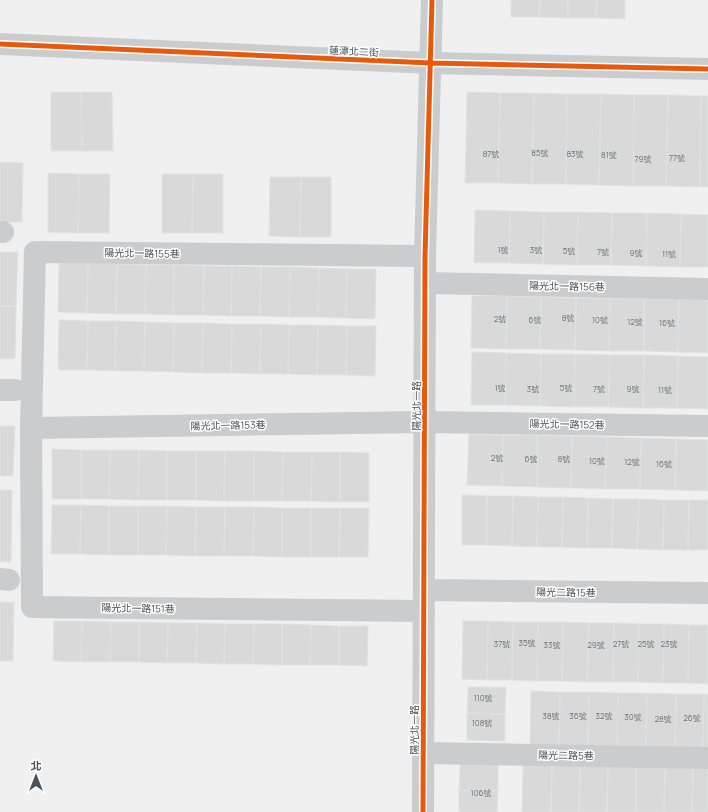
<svg xmlns="http://www.w3.org/2000/svg" width="708" height="812" font-family="Manrope,'Noto Sans TC',sans-serif">
<style>
.building{fill:#d9d9da;stroke:#e1e2e3}
.lines{fill:none;stroke-linecap:round;stroke-linejoin:round}
.minor{stroke:#caccce;stroke-width:22}
.cycleway-casing{stroke:#fff;stroke-width:8}
.cycleway{stroke:#e8590c;stroke-width:5}
.labels{text-anchor:middle;dominant-baseline:central;stroke-width:3;stroke-linejoin:round;paint-order:stroke}
.number-label{font-size:8px;fill:#6d747c}
.street-label{font-size:10px;fill:#48525b;stroke:#fff}
</style>
<rect width="100%" height="100%" fill="#f0f0f0"/>
<path class="building" d="M511 0H540L539 17H511Z
M540 0H568V18L539 17Z
M568 0H597L596 18H568Z
M597 0H625V19L596 18Z
M51 92H81L82 151H51Z
M81 92H112L113 151H82Z
M467 92 500 93 498 183H465Z
M500 93H534L532 184 498 183Z
M534 93 567 94 566 184H532Z
M567 94H601L599 185 566 184Z
M601 94 634 95 633 186 599 185Z
M634 95H668L666 186H633Z
M668 95 701 96 700 187 666 186Z
M701 96H708V187H700Z
M0 162 23 163 22 222H0Z
M48 173 79 174 78 233 48 232Z
M79 174H110L109 233H78Z
M162 174H193L192 233H162Z
M193 174H223V233H192Z
M270 177H301L300 237 269 236Z
M301 177H331V237H300Z
M475 210 510 211 509 263H474Z
M510 211 544 212 543 264 509 263Z
M544 212H578L577 265 543 264Z
M578 212 612 213 611 265H577Z
M612 213H647L646 266 611 265Z
M647 213 681 214 680 267 646 266Z
M681 214 708 215V267H680Z
M0 252H18L16 306H0Z
M59 263 88 264 87 313 58 312Z
M88 264H117L116 314 87 313Z
M117 264 146 265 145 314H116Z
M146 265H174L173 315 145 314Z
M174 265 204 266 203 315H173Z
M204 266H232L231 316 203 315Z
M232 266 261 267 260 316H231Z
M261 267H290L289 317 260 316Z
M290 267 319 268 318 317H289Z
M319 268 347 269 346 318 318 317Z
M347 269H376L375 319 346 318Z
M472 296H507L506 349 471 348Z
M507 296 541 297 540 349H506Z
M541 297 576 298 575 350 540 349Z
M576 298H610L609 351 575 350Z
M610 298 644 299V351H609Z
M644 299H679L678 352 644 351Z
M679 299 708 300V353L678 352Z
M0 306H16L15 359H0Z
M59 320 88 321 87 370H58Z
M88 321H116L115 371 87 370Z
M116 321 145 322 144 371H115Z
M145 322 174 323 173 372 144 371Z
M174 323H203L202 373 173 372Z
M203 323 232 324 231 373H202Z
M232 324H261L260 374 231 373Z
M261 324 289 325 288 374H260Z
M289 325H318L317 375 288 374Z
M318 325 347 326 346 375H317Z
M347 326H376L375 376 346 375Z
M472 352 506 353 505 405H471Z
M506 353 541 354 540 406 505 405Z
M541 354H575L574 407 540 406Z
M575 354 610 355 608 407H574Z
M610 355H644L643 408 608 407Z
M644 355 678 356 677 408H643Z
M678 356 708 357V409L677 408Z
M0 426H15L13 476H0Z
M469 434 503 435 502 486 467 485Z
M503 435H537V487L502 486Z
M537 435 572 436 571 488 537 487Z
M572 436 607 437 605 489 571 488Z
M607 437 641 438 640 489H605Z
M641 438 676 439 675 490 640 489Z
M676 439 708 440V491L675 490Z
M52 449 81 450V499H52Z
M81 450H110L109 499H81Z
M110 450H139L138 500 109 499Z
M139 450 167 451V500H138Z
M167 451H196V500H167Z
M196 451H225L224 501 196 500Z
M225 451H254V501H224Z
M254 451 283 452 282 501H254Z
M283 452H312L311 501H282Z
M312 452H340V502L311 501Z
M340 452 369 453V502H340Z
M0 490H12L11 562H0Z
M462 495 487 496V545H462Z
M487 496H513L512 546 487 545Z
M513 496 538 497 537 547 512 546Z
M538 497H563L562 547H537Z
M563 497 588 498 587 548 562 547Z
M588 498 613 499 612 548H587Z
M613 499H639L637 549 612 548Z
M639 499 664 500 663 550 637 549Z
M664 500H689L688 550H663Z
M689 500H708V550H688Z
M52 505H81L80 554H51Z
M81 505 109 506V555L80 554Z
M109 506H138V555H109Z
M138 506H167L166 555H138Z
M167 506 196 507 195 556 166 555Z
M196 507H225L224 556H195Z
M225 507H254L253 556H224Z
M254 507 282 508V557L253 556Z
M282 508H311V557H282Z
M311 508H340L339 557H311Z
M340 508H369L368 557H339Z
M0 602H14L13 661H0Z
M54 621H82L81 662 53 661Z
M82 621 111 622 110 662H81Z
M463 621H488L487 680 462 679Z
M488 621 513 622 512 680H487Z
M111 622H139V662H110Z
M139 622 168 623 167 663 139 662Z
M513 622H538L537 681 512 680Z
M538 622H563L562 681H537Z
M563 622 589 623 587 682 562 681Z
M168 623H197L196 663H167Z
M197 623 225 624 224 664 196 663Z
M589 623H614L613 682H587Z
M614 623 639 624 638 682H613Z
M225 624H254L253 664H224Z
M254 624H282V665L253 664Z
M282 624 311 625 310 665H282Z
M639 624H664L663 683 638 682Z
M664 624 689 625 688 683H663Z
M311 625 339 626V665H310Z
M689 625H708V684L688 683Z
M339 626H368L367 666 339 665Z
M468 687H506L505 714 467 713Z
M531 691 560 692 559 746H530Z
M560 692H589L588 746H559Z
M589 692 618 693 617 747 588 746Z
M618 693H647L646 747H617Z
M647 693 676 694 675 748 646 747Z
M676 694H704L703 748H675Z
M704 694H708V748H703Z
M467 713 505 714V741L467 740Z
M460 764H498V791L459 790Z
M523 765H552L551 812H522Z
M552 765 580 766 579 812H551Z
M580 766H608L607 812H579Z
M608 766H636V812H607Z
M636 766 665 767 664 812H636Z
M665 767H693L692 812H664Z
M693 767 708 768V812H692Z
M459 790 498 791 497 812H459Z"/>
<g class="lines">
<path class="minor" d="M0 44 431 63 708 69
M0 232H3
M425 283 708 289
M0 390H15
M31 428 425 422 708 426
M0 579 9 580
M425 590 708 593
M424 611 32 607 31 428 35 252 425 256
M423 753 708 758
M423 812 425 256 432 0"/>
<defs>
<path id="cycleway" d="M0 44 431 63 708 69
M423 812 425 256 432 0"/>
</defs>
<use href="#cycleway" class="cycleway-casing"/>
<use href="#cycleway" class="cycleway"/>
</g>
<g class="labels">
<g class="number-label">
<text x="540" y="152">85號</text>
<text x="491" y="153">87號</text>
<text x="575" y="153">83號</text>
<text x="609" y="154">81號</text>
<text x="677" y="157">77號</text>
<text x="643" y="158">79號</text>
<text x="503" y="249">1號</text>
<text x="536" y="249">3號</text>
<text x="569" y="250">5號</text>
<text x="603" y="251">7號</text>
<text x="636" y="252">9號</text>
<text x="669" y="253">11號</text>
<text x="568" y="317">8號</text>
<text x="500" y="318">2號</text>
<text x="535" y="319">6號</text>
<text x="600" y="319">10號</text>
<text x="635" y="321">12號</text>
<text x="667" y="322">16號</text>
<text x="500" y="387">1號</text>
<text x="566" y="387">5號</text>
<text x="533" y="388">3號</text>
<text x="599" y="388">7號</text>
<text x="633" y="388">9號</text>
<text x="665" y="389">11號</text>
<text x="497" y="457">2號</text>
<text x="531" y="458">6號</text>
<text x="564" y="458">8號</text>
<text x="597" y="460">10號</text>
<text x="632" y="461">12號</text>
<text x="664" y="463">16號</text>
<text x="527" y="642">35號</text>
<text x="502" y="643">37號</text>
<text x="621" y="643">27號</text>
<text x="646" y="643">25號</text>
<text x="669" y="643">23號</text>
<text x="552" y="644">33號</text>
<text x="596" y="644">29號</text>
<text x="483" y="697">110號</text>
<text x="551" y="715">38號</text>
<text x="578" y="715">36號</text>
<text x="604" y="715">32號</text>
<text x="633" y="716">30號</text>
<text x="692" y="717">26號</text>
<text x="663" y="718">28號</text>
<text x="482" y="722">108號</text>
<text x="481" y="792">106號</text>
</g>
<g class="street-label">
<text transform="translate(354 51) rotate(3)">蓮潭北二街</text>
<text transform="translate(142 253) rotate(1)">陽光北一路155巷</text>
<text transform="translate(567 286) rotate(1)">陽光北一路156巷</text>
<text transform="translate(416 406) rotate(-90)">陽光北一路</text>
<text transform="translate(567 424) rotate(1)">陽光北一路152巷</text>
<text transform="translate(228 425) rotate(-1)">陽光北一路153巷</text>
<text transform="translate(566 592) rotate(1)">陽光二路15巷</text>
<text transform="translate(138 608) rotate(1)">陽光北一路151巷</text>
<text transform="translate(414 730) rotate(-90)">陽光北一路</text>
<text transform="translate(566 755) rotate(1)">陽光二路5巷</text>
</g>
</g>
<g transform="translate(36 776)" stroke="#ffffff" stroke-width="3" paint-order="stroke">
<path d="M0-3L7 15L0 10L-7 15Z" fill="#48525b"/>
<text y="-6" font-size="11" font-weight="bold" text-anchor="middle" fill="#48525b">北</text>
</g>
</svg>
